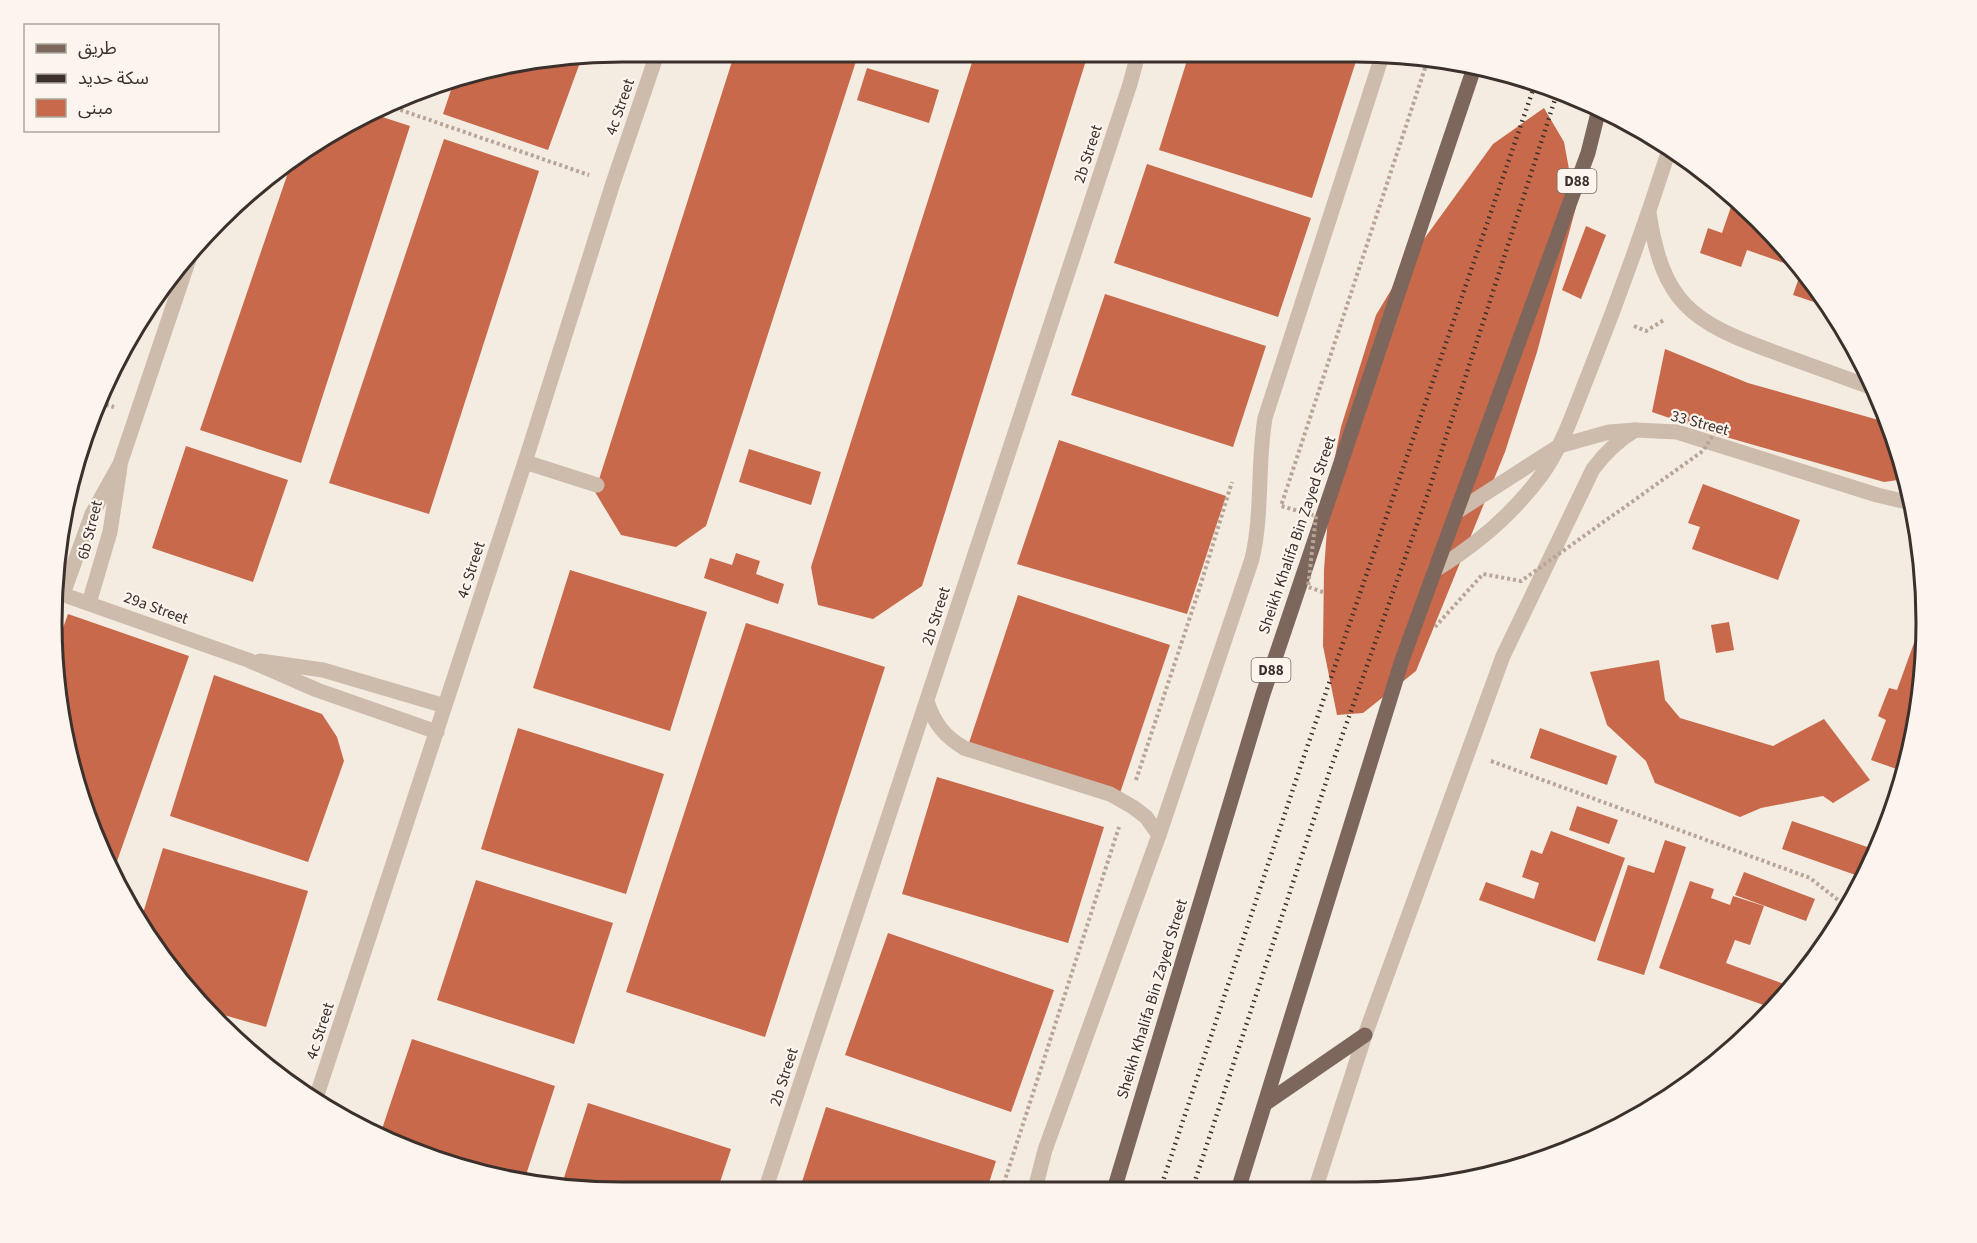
<svg xmlns="http://www.w3.org/2000/svg" width="1977" height="1243" font-family="'Source Sans 3','Noto Sans Arabic',sans-serif">
<style>
.building{fill:#c8694b}
.lines{fill:none;stroke-linecap:round;stroke-linejoin:round}
.path{stroke:#b9a596;stroke-width:4;stroke-dasharray:3 3;stroke-linecap:butt}
.service{stroke:#cdbbac;stroke-width:15}
.minor{stroke:#cdbbac;stroke-width:15}
.tertiary{stroke:#cdbbac;stroke-width:15}
.primary{stroke:#7d675c;stroke-width:15}
.rail{stroke:#3b302b;stroke-width:4.5;stroke-dasharray:1.5 4.5;stroke-linecap:butt}
.path-bridge{stroke:#b9a596;stroke-width:4;stroke-dasharray:3 3;stroke-linecap:butt}
.labels{text-anchor:middle;dominant-baseline:central;stroke-width:4.5;stroke-linejoin:round;paint-order:stroke}
.shield{fill:#fbf5ee;stroke:#756b66;stroke-width:1.5}
.shield-label{font-size:15px;font-weight:bold;fill:#3b302b}
.street-label{font-size:16px;fill:#3b302b;stroke:#fbf5ee}
.rim{fill:none;stroke:#3b302b;stroke-width:3}
</style>
<rect width="100%" height="100%" fill="#f4ebe1"/>
<path class="building" d="M735 52H859L706 526 676 547 621 535 595 492Z
M975 53 1088 54 922 586 873 619 818 605 811 567Z
M1189 54 1358 55 1312 198 1159 150Z
M582 57 548 150 443 114 455 78Z
M867 68 939 90 929 123 857 100Z
M427 87 422 101 407 97Z
M1544 108 1564 142 1576 207 1537 352 1505 452 1416 671 1363 713 1337 715 1323 646 1324 570 1331 476 1341 427 1376 315 1411 257 1493 144Z
M373 114 410 126 301 463 200 430 293 158 304 147Z
M444 139 539 171 429 514 329 483Z
M1147 164 1311 218 1278 317 1114 263Z
M1734 198 1785 246 1801 269 1747 250 1741 267 1700 253 1708 228 1722 233Z
M1586 226 1606 235 1581 299 1562 290Z
M1802 269 1824 301 1829 307 1793 295Z
M1105 294 1266 346 1233 447 1071 395Z
M1665 349 1748 383 1889 423 1896 438 1905 479 1884 482 1719 435 1652 412Z
M1059 440 1226 496 1187 614 1017 564Z
M186 446 288 480 253 582 152 548Z
M749 449 821 472 811 505 739 482Z
M1703 484 1800 520 1778 580 1692 549 1700 527 1688 523Z
M736 553 760 561 756 574 784 584 778 604 704 578 710 558 732 565Z
M570 570 707 612 670 731 533 688Z
M1018 595 1170 645 1120 793 969 743Z
M68 614 189 656 115 867 71 769 58 642Z
M1923 618 1925 659 1905 772 1871 760 1886 720 1878 716 1889 688 1897 690Z
M1729 622 1734 650 1716 653 1711 625Z
M746 623 885 667 765 1037 626 992Z
M1659 660 1665 700 1680 718 1773 746 1824 719 1870 780 1833 803 1823 796 1761 808 1740 817 1655 783 1646 761 1607 725 1590 672Z
M214 675 322 714 337 737 344 761 308 862 170 816Z
M518 728 664 774 626 894 481 849Z
M1540 728 1617 756 1607 785 1530 758Z
M937 777 1104 827 1068 943 902 894Z
M1577 806 1618 820 1609 844 1569 830Z
M1792 821 1876 850 1864 878 1782 849Z
M1551 831 1625 858 1595 942 1479 900 1486 882 1534 899 1539 883 1522 877 1531 850 1542 854Z
M1665 840 1686 847 1644 975 1597 960 1628 865 1654 873Z
M163 848 308 891 266 1027 217 1013 147 938 140 923Z
M1744 872 1815 899 1806 921 1735 895Z
M476 880 613 923 574 1044 437 1000Z
M1690 881 1714 889 1711 898 1730 905 1733 896 1764 906 1750 945 1735 940 1726 963 1784 984 1778 1001 1772 1008 1659 968Z
M888 933 1054 990 1011 1112 845 1055Z
M412 1039 555 1086 524 1181 403 1149 380 1135Z
M588 1103 731 1149 718 1188 561 1187Z
M826 1107 996 1161 987 1189 800 1188Z"/>
<g class="lines">
<path class="path" d="M389 106 589 175
M1634 326 1646 331 1664 320
M100 403 114 407
M1491 761 1810 878 1847 907
M1136 780 1198 593 1232 482
M1002 1189 1119 827"/>
<path class="service" d="M525 462 597 485
M1435 570C1478 544 1514 513 1543 473 1564 443 1575 407 1589 373 1618 300 1645 225 1669 150
M1035 1189 1045 1150 1159 835 1252 559C1263 512 1257 465 1265 418L1382 56
M1315 1190 1365 1035 1503 656 1593 469C1605 453 1617 441 1635 430"/>
<path class="minor" d="M168 275 178 291
M53 591 248 660 317 690 437 732
M63 594 92 514 120 464 191 253
M89 603 110 532 120 467
M260 661 323 670 445 706
M927 701C934 723 944 736 964 748L1110 794 1133 807 1146 817 1159 835
M316 1098 525 462 613 183 658 51
M766 1188 1130 84 1138 54"/>
<path class="tertiary" d="M1649 213C1663 303 1691 322 1774 352 1807 364 1840 376 1873 388
M1458 511 1559 446 1609 432 1635 430 1677 432 1877 495 1911 503"/>
<path class="primary" d="M1266 1103 1365 1035
M1114 1190 1263 694 1474 68
M1238 1190 1402 660 1588 153 1599 109"/>
<path class="rail" d="M1160 1190 1301 765 1535 84
M1192 1190 1329 773 1427 496 1558 90"/>
<path class="path-bridge" d="M1323 592 1308 587 1316 516 1281 506 1429 56
M1435 627 1483 574 1521 581 1703 451 1714 433"/>
</g>
<g class="labels">
<g class="shield">
<rect x="1557.5" y="169" width="39" height="24" rx="4.5"/>
<rect x="1251.5" y="658" width="39" height="24" rx="4.5"/>
</g>
<g class="shield-label">
<text x="1577" y="181">D88</text>
<text x="1271" y="670">D88</text>
</g>
<g class="street-label">
<text transform="translate(620 107) rotate(-71)">4c Street</text>
<text transform="translate(1088 154) rotate(-72)">2b Street</text>
<text transform="translate(1700 423) rotate(15)">33 Street</text>
<text transform="translate(90 530) rotate(-76)">6b Street</text>
<text transform="translate(1297 535) rotate(-71)">Sheikh Khalifa Bin Zayed Street</text>
<text transform="translate(471 570) rotate(-72)">4c Street</text>
<text transform="translate(156 608) rotate(20)">29a Street</text>
<text transform="translate(936 616) rotate(-72)">2b Street</text>
<text transform="translate(1152 999) rotate(-73)">Sheikh Khalifa Bin Zayed Street</text>
<text transform="translate(320 1031) rotate(-72)">4c Street</text>
<text transform="translate(784 1077) rotate(-72)">2b Street</text>
</g>
</g>
<path d="M0 0H1977V1243H0ZM622 62H1356A560 560 0 0 1 1916 622V622A560 560 0 0 1 1356 1182H622A560 560 0 0 1 62 622V622A560 560 0 0 1 622 62Z" fill="#fbf5ee" fill-rule="evenodd"/>
<path class="rim" d="M622 62H1356A560 560 0 0 1 1916 622V622A560 560 0 0 1 1356 1182H622A560 560 0 0 1 62 622V622A560 560 0 0 1 622 62Z"/>
<rect x="24" y="24" width="195" height="108" fill="#fbf5ee" stroke="#aea6a0" stroke-width="1.5"/>
<rect x="36" y="44" width="30" height="9" fill="#7d675c" stroke="#aea6a0" stroke-width="1.5"/>
<text x="78" y="54" font-size="18" fill="#3b302b">طريق</text>
<rect x="36" y="74" width="30" height="9" fill="#3b302b" stroke="#aea6a0" stroke-width="1.5"/>
<text x="78" y="84" font-size="18" fill="#3b302b">سكة حديد</text>
<rect x="36" y="99" width="30" height="18" fill="#c8694b" stroke="#aea6a0" stroke-width="1.5"/>
<text x="78" y="114" font-size="18" fill="#3b302b">مبنى</text>
</svg>
